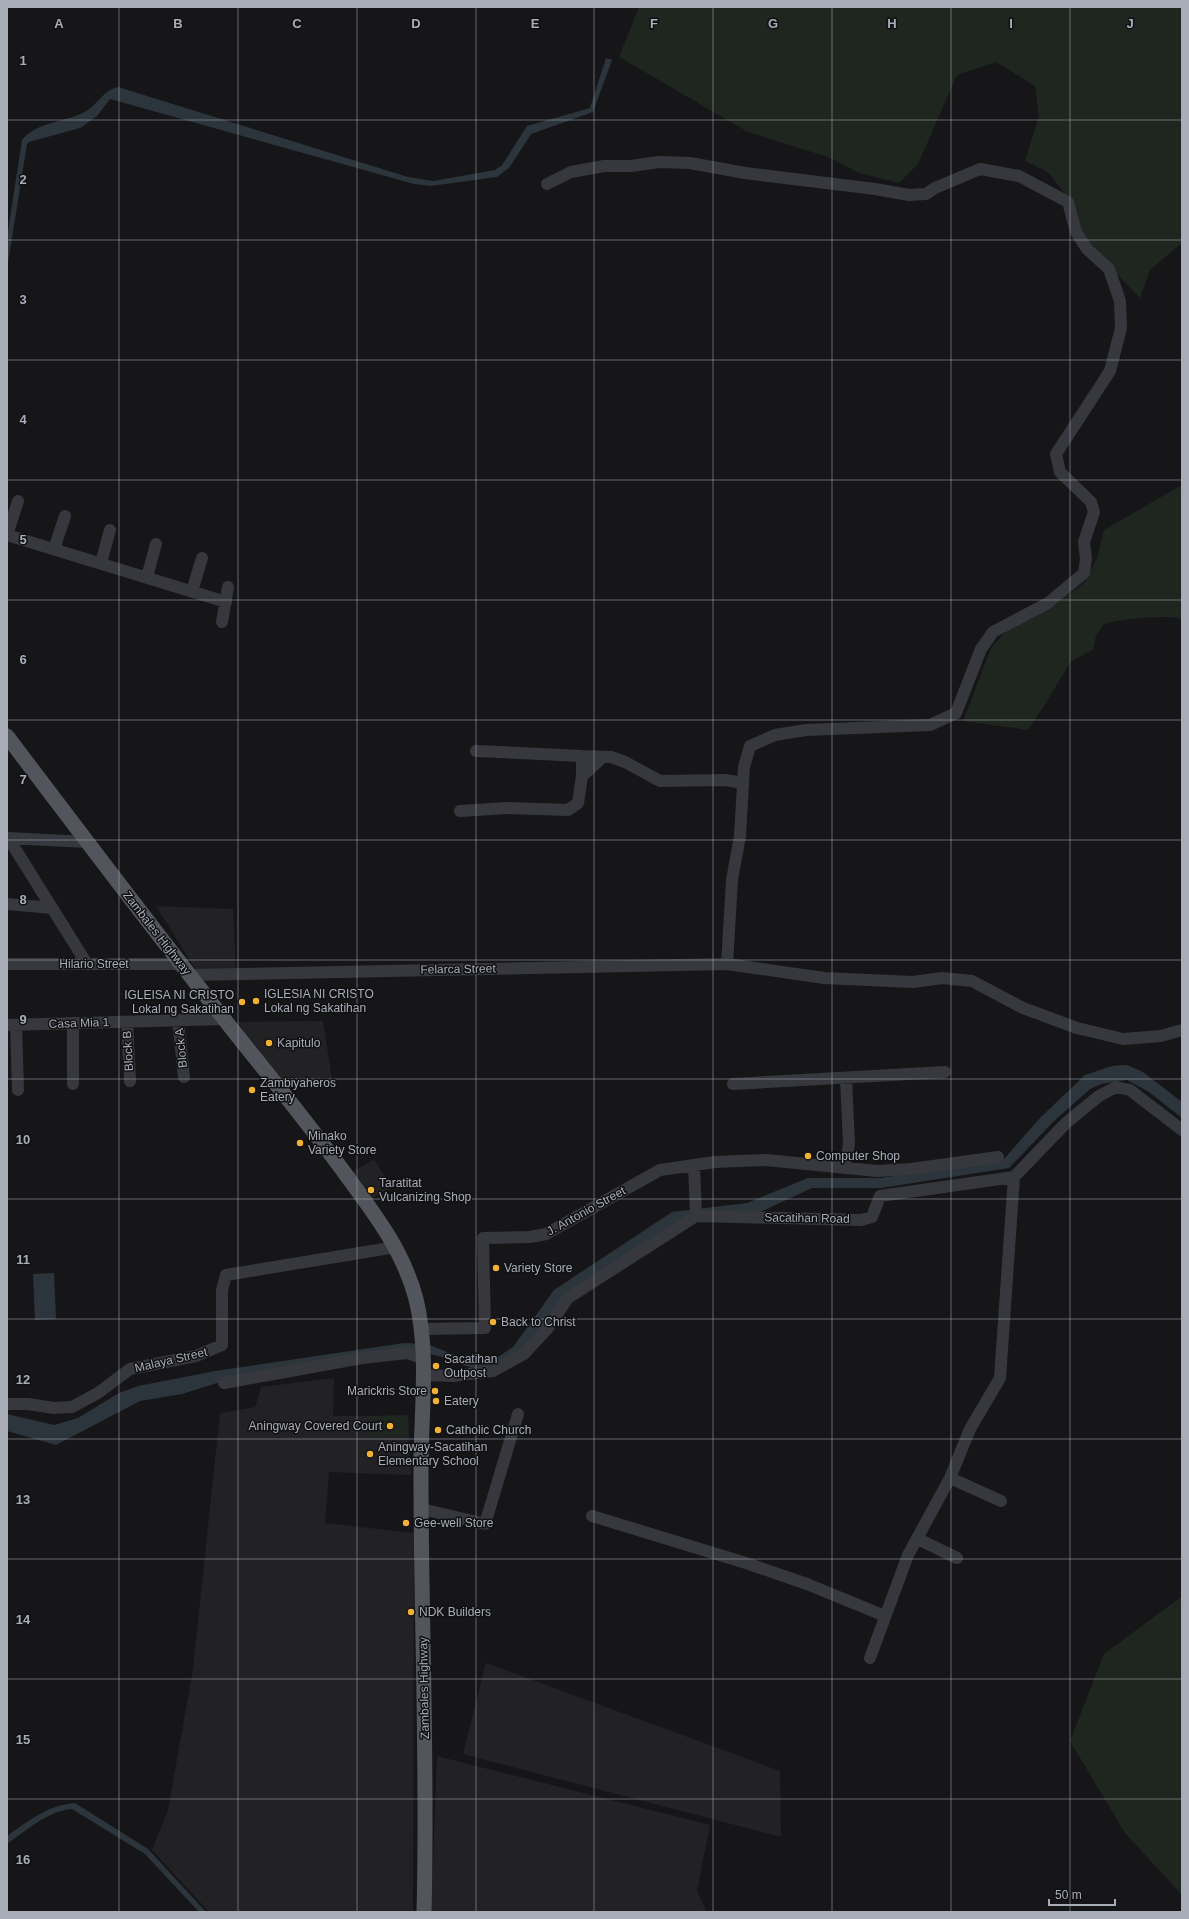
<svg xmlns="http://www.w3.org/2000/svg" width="1189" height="1919" font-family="Arial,sans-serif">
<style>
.built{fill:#222225}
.green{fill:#1e261f}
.water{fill:#2c353c}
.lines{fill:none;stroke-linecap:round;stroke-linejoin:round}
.minor{stroke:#37383d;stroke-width:12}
.major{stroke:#53555c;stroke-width:15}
.grid{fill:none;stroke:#a8adb8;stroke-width:1;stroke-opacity:0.55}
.poi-dot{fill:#f2b134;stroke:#111113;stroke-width:1.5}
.labels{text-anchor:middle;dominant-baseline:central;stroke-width:3;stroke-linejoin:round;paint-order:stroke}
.street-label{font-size:12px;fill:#a8adb8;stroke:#111113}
.poi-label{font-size:12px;fill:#a8adb8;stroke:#111113;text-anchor:start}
.grid-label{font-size:13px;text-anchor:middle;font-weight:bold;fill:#a8adb8;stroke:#111113;stroke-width:3;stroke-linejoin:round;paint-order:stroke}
</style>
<rect width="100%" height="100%" fill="#161618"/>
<path class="built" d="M156 906 233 909 236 975H199Z
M323 1021 332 1079 285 1085 237 1022Z
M374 1159 391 1187 370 1200 351 1173Z
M334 1378 333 1416H372L373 1437 409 1436 411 1475 329 1472 325 1523 414 1533 413 1912H209L152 1850 168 1810 193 1669 220 1413 255 1407 261 1387Z
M486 1663 780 1771 781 1837 463 1754Z
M437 1756 710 1825 697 1891 707 1912H431Z"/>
<path class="green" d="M639 7H1182V243L1150 270 1140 298 1083 239 1073 204 1048 172 1025 161 1039 116 1035 86 996 62 957 75 918 164 899 183 859 173 828 157 748 132 619 57Z
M1182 485V619C1168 614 1119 619 1104 624L1096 636 1093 650 1071 661 1046 703 1028 730 963 721 991 648 1007 630 1054 606 1085 582 1097 558 1104 530Z
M408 1415 409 1436 372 1437V1416Z
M1182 1596V1895L1125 1833 1070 1741 1104 1654Z"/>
<path class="water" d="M606 58 612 60 593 112 531 134 509 168 497 177 430 186 414 184 110 99 97 116 80 128 29 142 27 144 7 269V238L22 140C35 123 63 122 83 113 96 107 103 90 118 87L408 177 433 181 495 170 502 165 527 126 590 108Z
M1127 1065 1143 1072 1182 1102V1118L1149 1092 1127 1080 1101 1084 1090 1089 1053 1122 1009 1168 881 1188H812L752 1216 687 1221 565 1295 522 1354 493 1369 472 1368 439 1356 424 1353 308 1368 217 1383 182 1394 140 1401 56 1445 7 1431V1414L54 1425 78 1418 119 1393 138 1386 215 1371 404 1343 427 1344 478 1364 492 1361 513 1347 554 1290 672 1212 747 1203 808 1178H881L1004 1159 1040 1118 1085 1075 1112 1066Z
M54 1273 56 1319 35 1320 33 1274Z
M75 1803 148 1849 206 1912H199L145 1854 72 1809C48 1811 27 1830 7 1844V1836C29 1821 47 1805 75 1803Z"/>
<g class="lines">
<path class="minor" d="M547 184 571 172 604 166H631L659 162 690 163 745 173 875 189 909 195 926 194 935 188 980 169 1019 176 1068 202 1076 232 1087 249 1109 269 1120 301 1121 328 1110 371 1056 454 1060 472 1091 502 1094 512 1084 542 1086 559 1084 573 1048 603 993 632 981 649 956 713 930 725 806 730 775 735 750 746 744 767 740 836 732 880 727 964
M7 535 226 602
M7 535 18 501
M54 549 65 516
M101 563 110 530
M147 577 156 544
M192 591 202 558
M222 622 228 587
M476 751 582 756
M582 776 603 757
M460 811 507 808 568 810 578 803 582 776V756L611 757 625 762 660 781 725 780 743 783
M7 838 87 842
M9 839 87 964
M7 904 52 908
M7 964H181
M189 975 727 964 824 978 913 982 942 978 972 981 1023 1008 1077 1028 1123 1039 1161 1036 1182 1030
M178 1020 184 1077
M127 1022 130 1081
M73 1023V1084
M7 1025 224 1019
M16 1025 18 1090
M733 1084 945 1072
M694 1165 696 1216
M845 1168 849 1144 846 1078
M421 1329 485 1328 483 1238 530 1237 546 1234 660 1170 715 1162 766 1160 877 1171 911 1169 998 1157
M423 1375 453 1376 493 1371 524 1354 548 1328 568 1298 696 1216 861 1220 872 1217 880 1196 1014 1177 1066 1123 1099 1096 1116 1087 1130 1090 1182 1130
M224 1383 362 1358 407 1353 422 1358
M7 1404H28L54 1408 72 1407 98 1393 130 1369 196 1356 222 1345V1290L226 1275 396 1247
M950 1478 1001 1501
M422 1509 485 1524 518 1414
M592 1516 746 1563 807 1584 885 1616
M918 1539 957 1558
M870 1658 908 1555 950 1478 970 1429 1000 1378 1014 1177"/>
<path class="major" d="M7 736C81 834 155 932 232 1029 271 1078 312 1128 349 1179 377 1217 404 1253 416 1299 430 1356 420 1419 421 1477 421 1622 428 1767 424 1912"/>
</g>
<path class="grid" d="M119 7V1912M238 7V1912M357 7V1912M476 7V1912M594 7V1912M713 7V1912M832 7V1912M951 7V1912M1070 7V1912M7 120H1182M7 240H1182M7 360H1182M7 480H1182M7 600H1182M7 720H1182M7 840H1182M7 960H1182M7 1079H1182M7 1199H1182M7 1319H1182M7 1439H1182M7 1559H1182M7 1679H1182M7 1799H1182"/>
<g class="poi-dot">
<circle cx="256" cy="1001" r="4"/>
<circle cx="242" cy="1002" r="4"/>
<circle cx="269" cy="1043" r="4"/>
<circle cx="252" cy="1090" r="4"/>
<circle cx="300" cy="1143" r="4"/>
<circle cx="808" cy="1156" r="4"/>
<circle cx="371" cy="1190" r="4"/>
<circle cx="496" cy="1268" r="4"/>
<circle cx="493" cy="1322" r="4"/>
<circle cx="436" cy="1366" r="4"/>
<circle cx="435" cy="1391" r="4"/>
<circle cx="436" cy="1401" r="4"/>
<circle cx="390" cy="1426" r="4"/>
<circle cx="438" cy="1430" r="4"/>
<circle cx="370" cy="1454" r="4"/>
<circle cx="406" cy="1523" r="4"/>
<circle cx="411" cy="1612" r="4"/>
</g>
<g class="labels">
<g class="street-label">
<text transform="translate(157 933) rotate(52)">Zambales Highway</text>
<text x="94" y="964">Hilario Street</text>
<text transform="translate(458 969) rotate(-1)">Felarca Street</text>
<text transform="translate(79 1023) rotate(-2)">Casa Mia 1</text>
<text transform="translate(181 1048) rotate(-96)">Block A</text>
<text transform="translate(128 1051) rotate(-93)">Block B</text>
<text transform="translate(586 1211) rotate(-29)">J. Antonio Street</text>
<text transform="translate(807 1218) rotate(1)">Sacatihan Road</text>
<text transform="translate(171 1360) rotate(-13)">Malaya Street</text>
<text transform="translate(424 1688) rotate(-91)">Zambales Highway</text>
</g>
<g class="poi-label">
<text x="264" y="994">IGLESIA NI CRISTO<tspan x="264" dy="14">Lokal ng Sakatihan</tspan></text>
<text x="234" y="995" text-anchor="end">IGLEISA NI CRISTO<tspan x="234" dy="14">Lokal ng Sakatihan</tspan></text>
<text x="277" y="1043">Kapitulo</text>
<text x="260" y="1083">Zambiyaheros<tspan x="260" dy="14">Eatery</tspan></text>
<text x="308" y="1136">Minako<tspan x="308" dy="14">Variety Store</tspan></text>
<text x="816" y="1156">Computer Shop</text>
<text x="379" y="1183">Taratitat<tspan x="379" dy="14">Vulcanizing Shop</tspan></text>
<text x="504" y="1268">Variety Store</text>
<text x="501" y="1322">Back to Christ</text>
<text x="444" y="1359">Sacatihan<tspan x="444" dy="14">Outpost</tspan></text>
<text x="427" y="1391" text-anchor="end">Marickris Store</text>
<text x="444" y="1401">Eatery</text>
<text x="382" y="1426" text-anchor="end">Aningway Covered Court</text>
<text x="446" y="1430">Catholic Church</text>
<text x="378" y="1447">Aningway-Sacatihan<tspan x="378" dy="14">Elementary School</tspan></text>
<text x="414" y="1523">Gee-well Store</text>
<text x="419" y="1612">NDK Builders</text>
</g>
</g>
<g class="grid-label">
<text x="59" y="28">A</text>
<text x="178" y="28">B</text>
<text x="297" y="28">C</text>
<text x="416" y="28">D</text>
<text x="535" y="28">E</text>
<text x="654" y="28">F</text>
<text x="773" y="28">G</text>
<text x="892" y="28">H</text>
<text x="1011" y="28">I</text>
<text x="1130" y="28">J</text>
<text x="23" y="65">1</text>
<text x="23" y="184">2</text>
<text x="23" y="304">3</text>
<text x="23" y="424">4</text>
<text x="23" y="544">5</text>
<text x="23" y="664">6</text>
<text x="23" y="784">7</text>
<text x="23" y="904">8</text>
<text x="23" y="1024">9</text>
<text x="23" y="1144">10</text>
<text x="23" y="1264">11</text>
<text x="23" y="1384">12</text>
<text x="23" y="1504">13</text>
<text x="23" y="1624">14</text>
<text x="23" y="1744">15</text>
<text x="23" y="1864">16</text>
</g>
<rect width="1189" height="1919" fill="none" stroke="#a8adb8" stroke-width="16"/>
<path d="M1049 1899v6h66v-6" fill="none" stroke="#a8adb8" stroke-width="2"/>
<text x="1055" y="1899" font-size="12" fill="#a8adb8" stroke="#111113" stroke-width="3" paint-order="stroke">50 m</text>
</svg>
